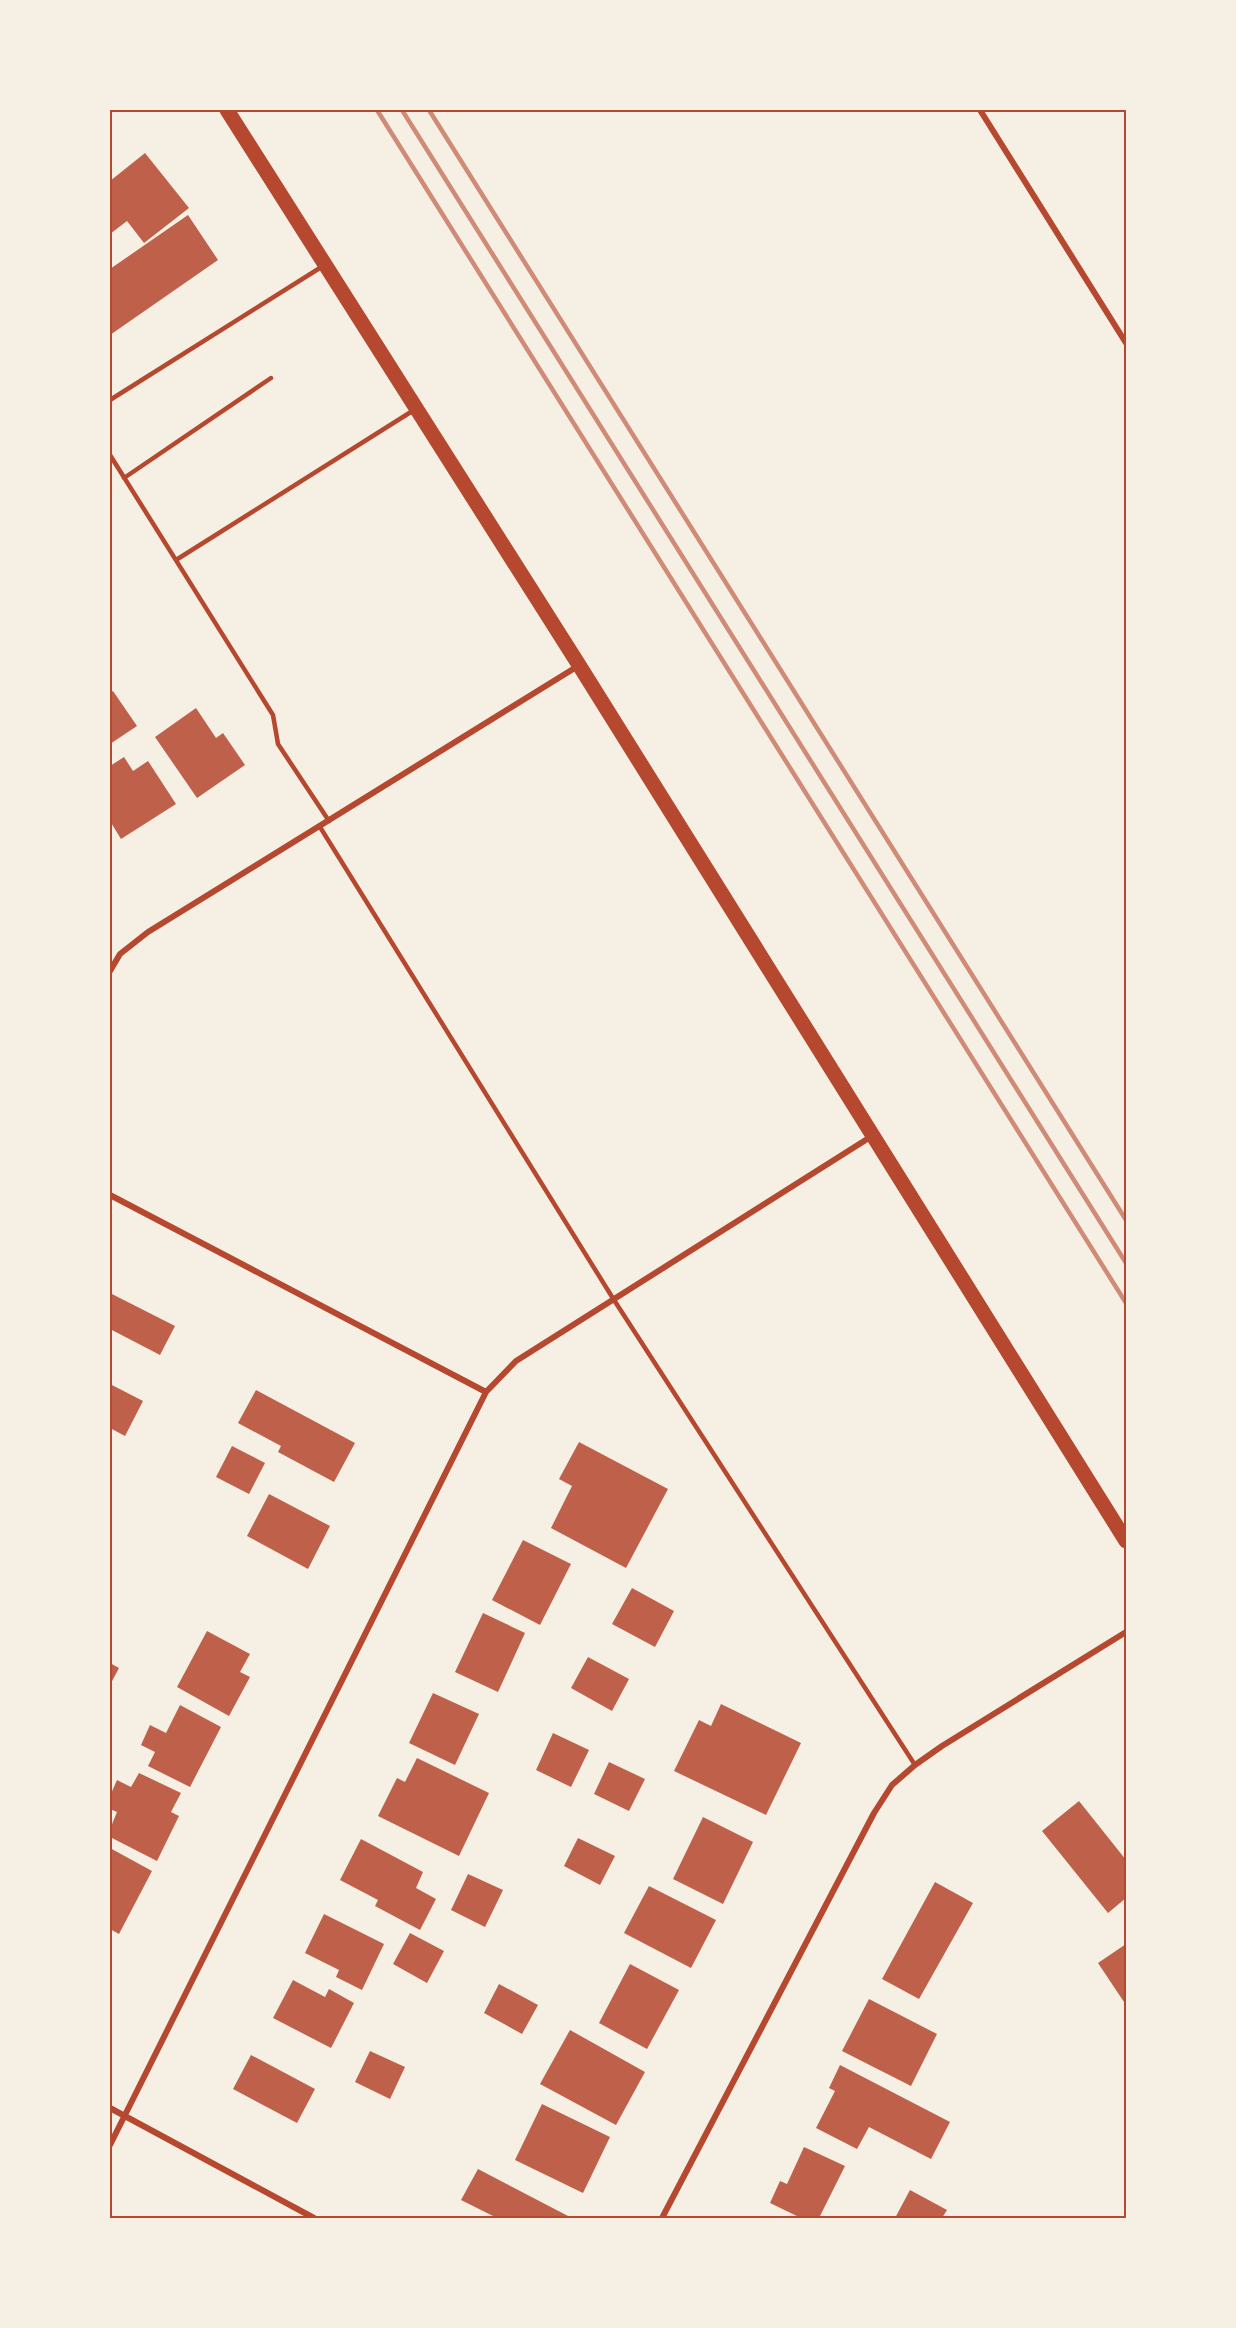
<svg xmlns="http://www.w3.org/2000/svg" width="1236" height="2328" font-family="'Source Serif 4',serif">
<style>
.building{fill:#bf614a}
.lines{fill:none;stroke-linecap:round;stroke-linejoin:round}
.service{stroke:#b5482f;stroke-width:4.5}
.minor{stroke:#b5482f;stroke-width:6}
.primary{stroke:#b5482f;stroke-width:15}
.rail{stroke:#cf8b77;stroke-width:4.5}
.neatline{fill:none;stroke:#b5482f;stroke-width:2}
</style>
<rect width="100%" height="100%" fill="#f6efe4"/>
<path class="building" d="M145 153 189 208 144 243 127 221 110 234V181Z
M188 215 218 260 110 335V269Z
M113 691 137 726 110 744V693Z
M196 708 216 738 223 733 245 765 197 798 155 737Z
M124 757 133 771 148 761 176 804 121 839 110 821V766Z
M110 1293 175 1326 160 1355 110 1329Z
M110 1384 143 1401 125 1436 110 1428Z
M256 1390 355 1443 334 1482 278 1452 281 1446 238 1423Z
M579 1442 668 1489 626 1568 551 1528 572 1486 559 1479Z
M232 1446 265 1463 249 1494 216 1477Z
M269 1494 330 1526 308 1569 247 1536Z
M523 1540 571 1564 540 1625 492 1600Z
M632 1588 674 1611 655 1647 612 1624Z
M483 1613 525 1633 498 1692 455 1672Z
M207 1631 250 1654 240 1672 250 1677 229 1716 177 1687Z
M588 1657 629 1679 612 1711 571 1688Z
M110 1663 119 1668 110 1685Z
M433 1693 479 1714 455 1765 409 1743Z
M721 1704 801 1743 766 1815 674 1771 699 1720 711 1726Z
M180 1705 221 1727 190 1787 148 1766 155 1752 141 1745 150 1725 166 1733Z
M553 1733 589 1750 571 1787 536 1770Z
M417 1758 489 1793 459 1856 378 1816 397 1778 405 1782Z
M609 1762 645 1779 629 1811 594 1794Z
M139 1773 181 1793 171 1812 179 1816 157 1861 110 1837V1829L117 1812 110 1809V1796L117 1780 131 1787Z
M1079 1801 1126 1860V1898L1108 1913 1042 1831Z
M703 1817 753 1842 723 1904 673 1879Z
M578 1838 615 1856 600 1885 564 1866Z
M361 1839 423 1872 416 1888 436 1899 420 1930 375 1906 378 1900 340 1880Z
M110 1848 152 1871 119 1934 110 1929Z
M468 1874 503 1890 485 1927 451 1910Z
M935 1882 973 1903 919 1999 882 1979Z
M649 1886 716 1920 691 1968 624 1933Z
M324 1914 384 1944 362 1990 336 1977 339 1970 305 1953Z
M410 1933 444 1951 427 1983 393 1964Z
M1126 1944V2000L1124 2002 1098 1963Z
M630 1964 679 1990 647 2049 599 2023Z
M293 1980 325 1997 329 1989 354 2003 331 2048 273 2018Z
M499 1984 538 2005 522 2034 484 2013Z
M869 1999 937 2034 911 2086 842 2051Z
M570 2030 645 2072 616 2125 540 2084Z
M370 2051 405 2067 390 2099 355 2082Z
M251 2055 315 2089 297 2123 233 2089Z
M840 2065 950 2122 931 2159 869 2127 857 2149 816 2128 835 2091 829 2088Z
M542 2104 610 2137 583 2193 515 2160Z
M804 2147 845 2166 819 2218H801L770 2203 780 2181 787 2184Z
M478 2169 570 2217 569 2218H497L461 2200Z
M910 2190 947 2210 942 2218H895Z"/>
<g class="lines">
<path class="service" d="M110 400 323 266
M110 455 273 715 278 744 329 821
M124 478 271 378
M176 560 414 410
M320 827 614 1300 915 1765"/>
<path class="minor" d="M980 110 1126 343
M110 971 120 954 148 932 578 666
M110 1195 486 1392
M110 2108 314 2218
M110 2145 486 1392 516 1361 872 1136
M662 2218 874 1813 892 1785 915 1765 942 1746 1126 1632"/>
<path class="primary" d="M227 110 579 665 1126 1541"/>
<path class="rail" d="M377 110 1126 1303
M402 110 1126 1263
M429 110 1126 1220"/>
</g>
<rect width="1236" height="2328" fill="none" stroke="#f6efe4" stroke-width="222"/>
<rect x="111" y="111" width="1014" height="2106" class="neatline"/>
</svg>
